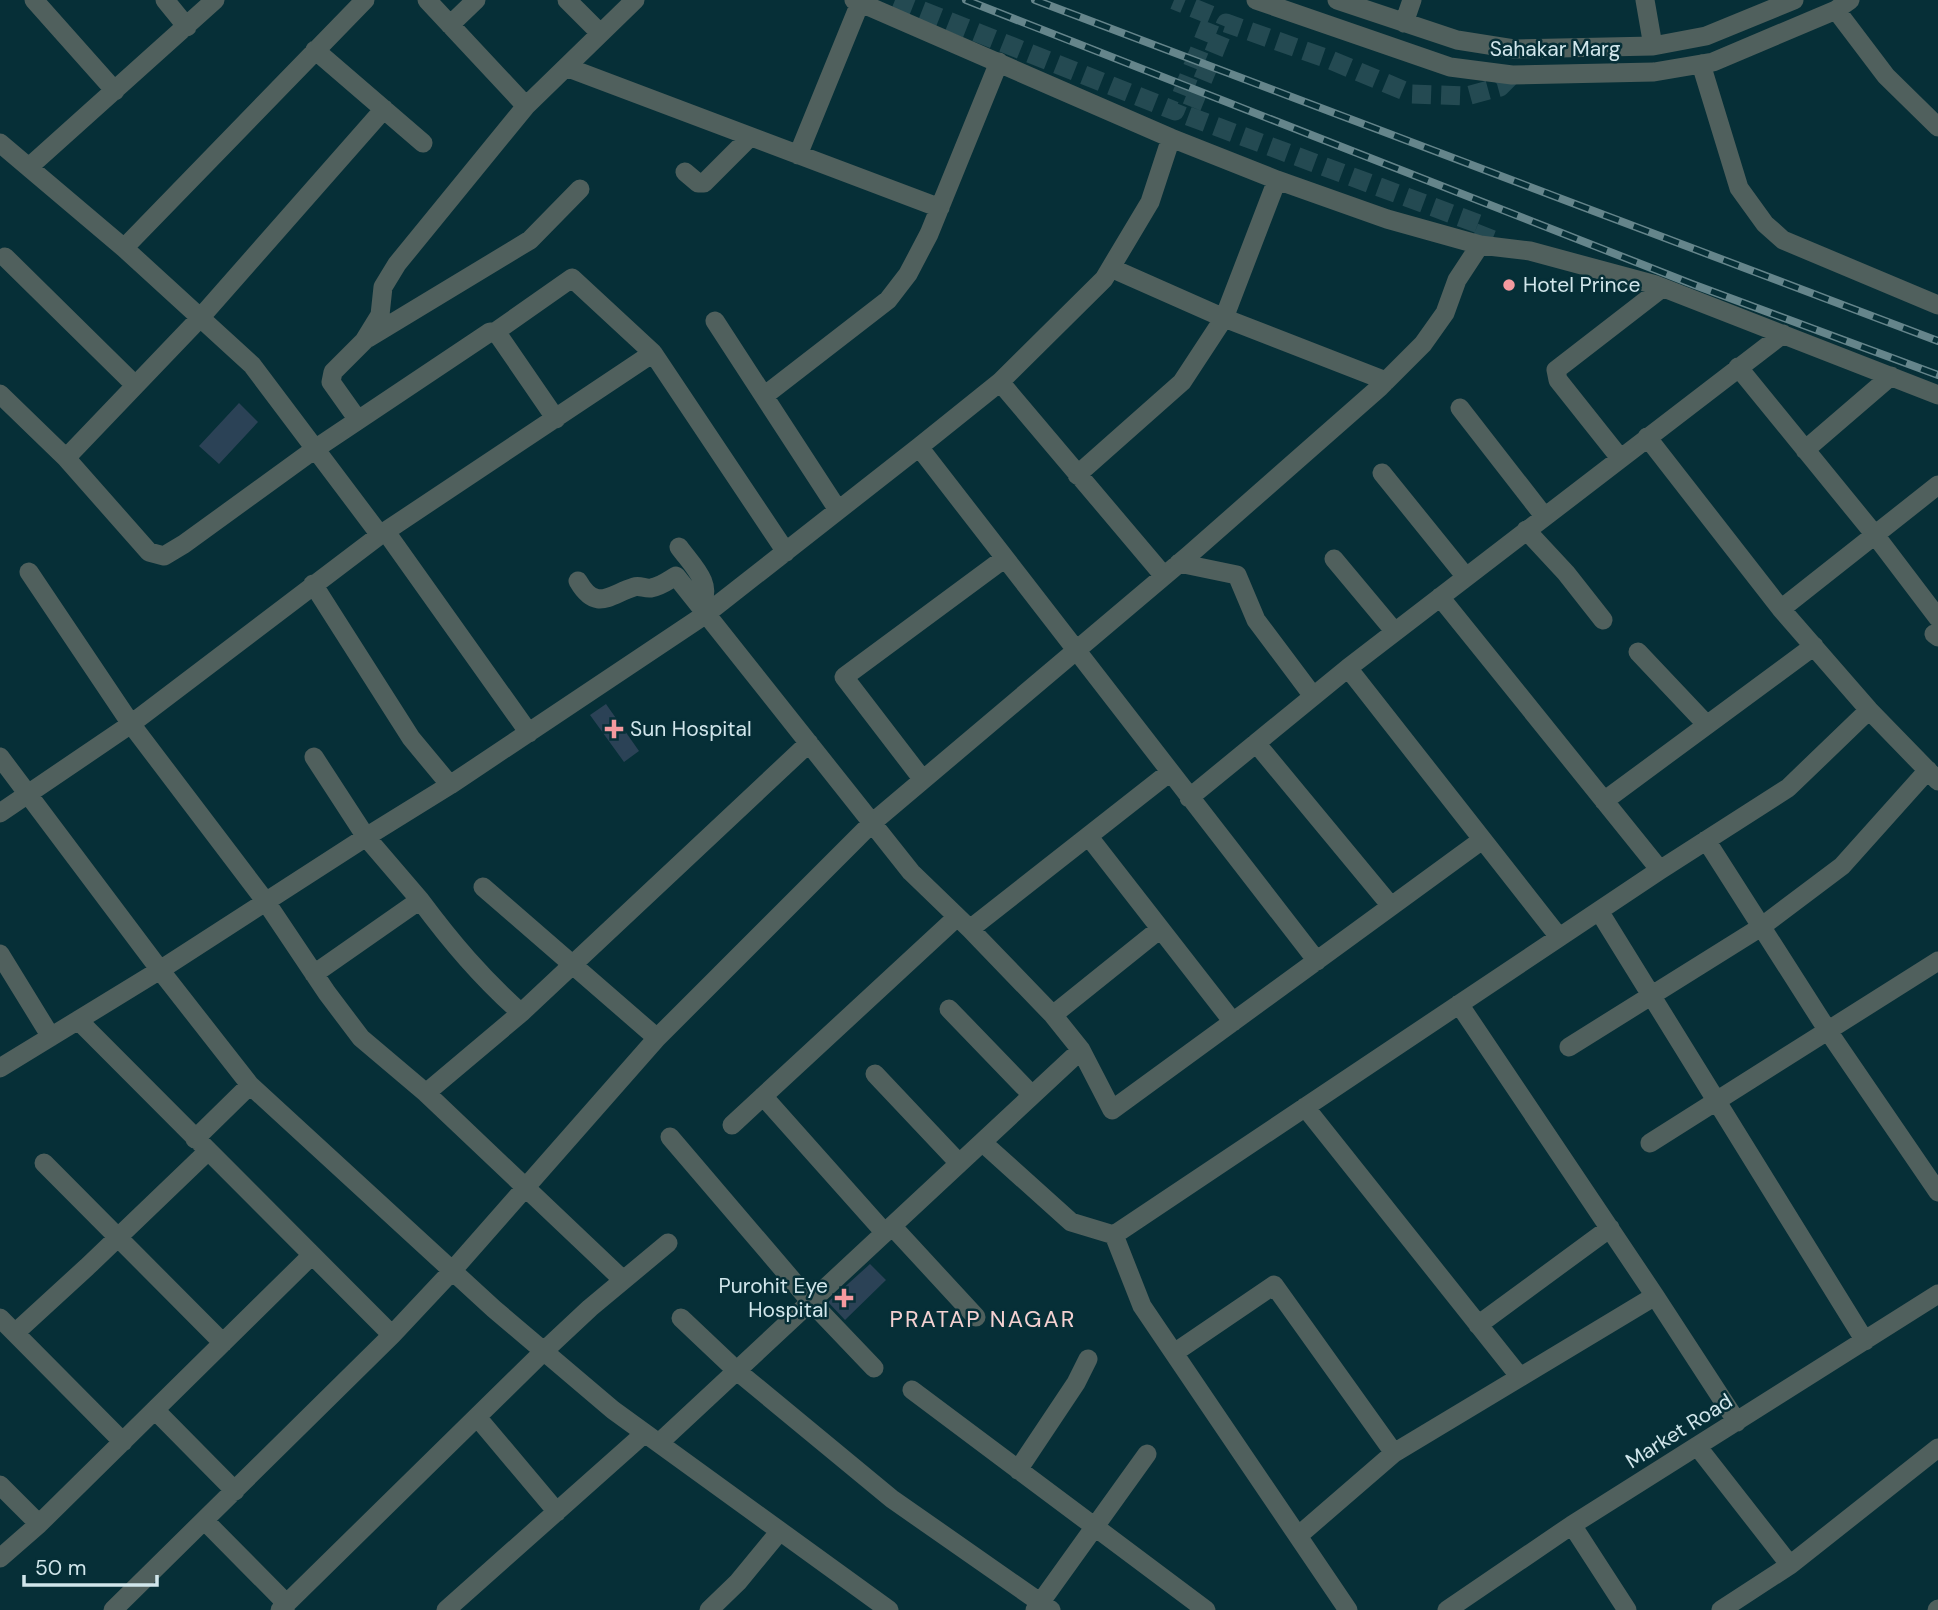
<svg xmlns="http://www.w3.org/2000/svg" width="1938" height="1610" font-family="'DM Sans',sans-serif">
<style>
.building{fill:#2b4256}
.lines{fill:none;stroke-linecap:round;stroke-linejoin:round}
.minor-tunnel{stroke:#244a52;stroke-width:19;stroke-dasharray:19 10;stroke-linecap:butt}
.minor{stroke:#50605d;stroke-width:19}
.rail-casing{stroke:#65858b;stroke-width:8}
.rail{stroke:#062f37;stroke-width:5;stroke-dasharray:16;stroke-linecap:butt}
.poi-dot{fill:#f49a9f;stroke:#062f37;stroke-width:2.5}
.labels{text-anchor:middle;dominant-baseline:central;stroke-width:5;stroke-linejoin:round;paint-order:stroke}
.street-label{font-size:21px;fill:#d1e6eb;stroke:#062f37}
.poi-label{font-size:21px;fill:#d1e6eb;stroke:#062f37;text-anchor:start}
.neighbourhood-label{font-size:23px;letter-spacing:2px;fill:#f4d1d1;stroke:#062f37}
</style>
<rect width="100%" height="100%" fill="#062f37"/>
<path class="building" d="M239 403 258 422 219 464 199 446Z
M606 704 639 751 624 762 590 715Z
M870 1264 886 1280 845 1320 828 1302Z"/>
<g class="lines">
<path class="minor-tunnel" d="M895 0 1175 111 1213 16 1174 0
M1480 245 1487 227 1188 116 1226 23 1328 59 1412 94 1467 96 1500 87 1512 75"/>
<path class="minor" d="M34 0 115 91
M165 0 187 27
M427 0 526 106
M567 0 600 33
M854 0 1171 138 1277 180 1387 219 1480 245 1530 251 1656 285 1938 395
M1256 0 1450 67 1512 75 1654 72 1713 62 1836 10 1850 0
M1337 0 1457 40 1514 49 1653 46 1706 36 1794 0
M1645 0 1653 46
M1836 10 1886 76 1938 127
M1404 23 1412 0
M450 25 476 0
M315 50 423 143
M1701 64 1739 188 1765 224 1783 240 1938 305
M566 67 940 208
M0 143 124 248 252 365 380 535
M798 155 860 3 867 0
M29 167 215 0
M685 172 698 183H704L750 137
M124 248 365 0
M5 257 135 385
M1111 268 1224 318 1386 381
M715 321 838 510
M495 332 572 278 653 353
M368 338 530 240 580 189
M1738 367 1875 535 1938 618
M1000 382 1164 576
M0 394 66 458 149 552 164 556 184 544 315 449 490 332H495L499 336 556 419
M764 396 888 300 908 274 929 234 999 62
M1460 408 1544 516
M358 420 331 382 333 372 364 341 380 315 383 287 397 264 526 106 635 0
M1647 437 1781 609 1869 710 1938 781
M919 447 1317 961
M1805 450 1891 376
M66 458 200 318 384 109
M1620 458 1558 380 1556 370 1662 288
M1382 473 1466 577
M1077 475 1182 382 1224 318 1277 180
M1526 530 1566 573 1603 620
M386 532 529 733
M679 547C691 564 716 586 699 605
M1334 559 1395 632
M1179 563 1237 575 1256 620 1313 696
M29 572 131 724 266 902 327 993 361 1038 426 1093 623 1280
M578 581C596 612 609 595 634 587 640 585 645 589 651 588 660 587 669 580 676 576L911 872 970 929 1053 1015 1081 1050 1112 1110 1482 840
M313 584 411 738 450 785
M1440 597 1660 870
M1781 609 1938 485
M1934 634 1938 637
M1638 652 1707 725
M1348 668 1559 937
M1256 743 1391 906
M0 757 160 970 250 1085 494 1309 613 1410 889 1610
M923 780 844 677 1005 558
M1189 798 1348 668 1783 334
M1604 801 1814 646
M0 813 131 724 380 535 653 353 786 552
M1089 837 1233 1022
M1706 840 1828 1031 1938 1192
M483 887 657 1038
M420 900C452 943 481 977 521 1013L809 743
M1599 911 1865 1341
M970 929 1170 772
M0 954 51 1037
M314 974 420 900 366 837 314 757
M1459 1004 1655 1296 1737 1422
M949 1009 1032 1095
M1053 1015 1160 929
M78 1020 392 1335
M1569 1047 1761 927 1842 866 1928 770
M0 1068 160 970 366 837 450 785 706 614 919 447 1000 382 1104 279 1150 202 1171 138
M875 1074 959 1163
M426 1093 521 1013
M763 1096 885 1233
M1305 1107 1520 1377
M732 1125 957 917
M670 1137 811 1302 874 1368
M195 1139 250 1085
M982 1142 1071 1222 1114 1235
M1650 1143 1938 961
M44 1163 223 1343
M892 1226 976 1317
M1114 1235 1660 870 1788 788 1869 710
M1114 1235 1142 1306 1348 1610
M0 1318 123 1442
M681 1318 737 1371 892 1499 1051 1610
M1478 1325 1610 1228
M15 1333 87 1267 208 1151
M1174 1353 1274 1285 1394 1453
M912 1390 1206 1610
M155 1410 235 1491
M477 1417 557 1512
M659 1443 1081 1050
M1697 1446 1790 1565
M1018 1470 1076 1383 1088 1359
M0 1485 39 1524 312 1255
M205 1521 287 1604
M1572 1525 1627 1610
M1298 1536 1394 1453 1655 1296
M0 1558 39 1524
M113 1610 392 1335 452 1271 657 1038 872 823 1189 555 1380 387 1423 344 1445 313 1457 280 1480 245
M280 1610 544 1351 590 1308 668 1243
M446 1610 645 1433
M709 1610 738 1582 780 1531
M1035 1610 1147 1454
M1447 1610 1572 1525 1938 1294
M1721 1610 1790 1565 1938 1448
M1937 1610 1938 1609"/>
<defs>
<path id="rail" d="M966 0 1692 284 1938 375
M1035 0 1938 341"/>
</defs>
<use href="#rail" class="rail-casing"/>
<use href="#rail" class="rail"/>
</g>
<g class="poi-dot">
<circle cx="1509" cy="285" r="7"/>
<path d="M610.5 718.5h7v7h7v7h-7v7h-7v-7h-7v-7h7z"/>
<path d="M840.5 1287.5h7v7h7v7h-7v7h-7v-7h-7v-7h7z"/>
</g>
<g class="labels">
<g class="street-label">
<text x="1555" y="49">Sahakar Marg</text>
<text transform="translate(1679 1431) rotate(-32)">Market Road</text>
</g>
<g class="poi-label">
<text x="1523" y="285">Hotel Prince</text>
<text x="630" y="729">Sun Hospital</text>
<text x="828" y="1286" text-anchor="end">Purohit Eye<tspan x="828" dy="24">Hospital</tspan></text>
</g>
<g class="neighbourhood-label">
<text x="983" y="1319">PRATAP NAGAR</text>
</g>
</g>
<path d="M24 1575v10h133v-10" fill="none" stroke="#d1e6eb" stroke-width="3.5"/>
<text x="35" y="1575" font-size="21" fill="#d1e6eb" stroke="#062f37" stroke-width="5" paint-order="stroke">50 m</text>
</svg>
